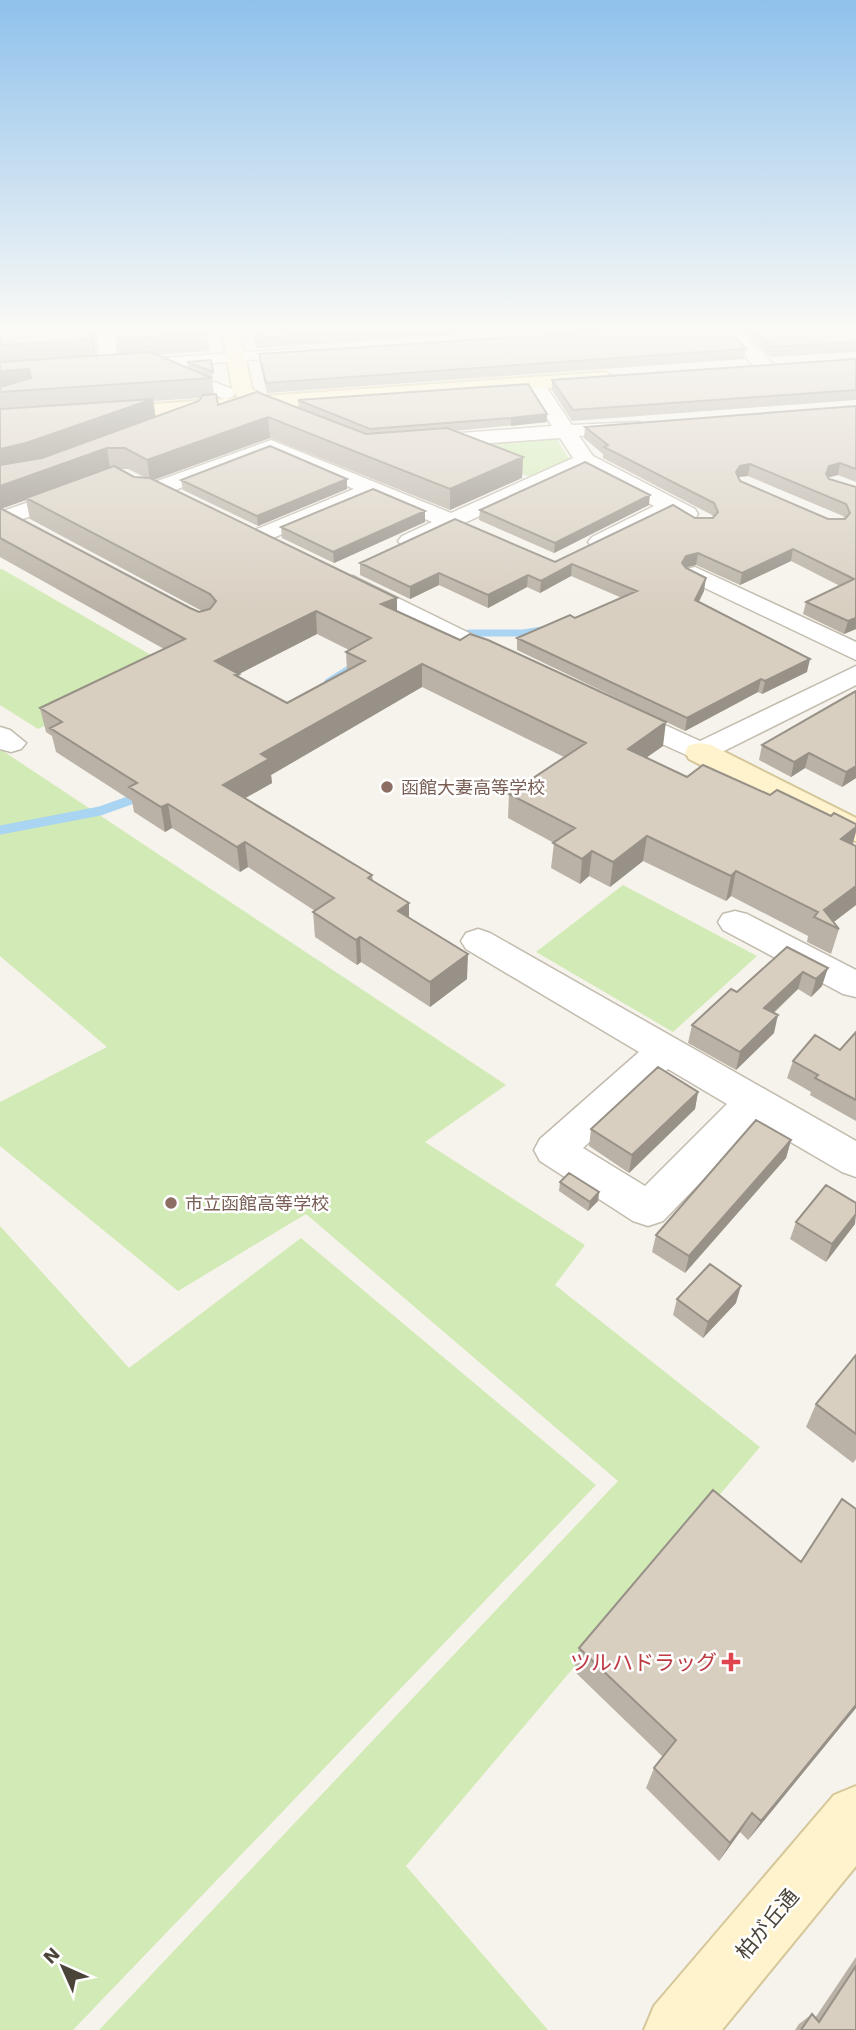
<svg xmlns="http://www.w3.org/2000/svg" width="856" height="2030" font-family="'Work Sans','Noto Sans JP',sans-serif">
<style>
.green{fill:#d2eab5}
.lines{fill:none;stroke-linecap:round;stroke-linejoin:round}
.stream-far1{stroke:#a9d4f2;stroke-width:7}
.stream{stroke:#a9d4f2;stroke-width:9}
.street-casing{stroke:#c2bbae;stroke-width:3}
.secondary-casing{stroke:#d6c79b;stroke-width:4}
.street{fill:#fff;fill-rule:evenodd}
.secondary{fill:#fff3cd;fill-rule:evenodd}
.wall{fill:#bab2a6;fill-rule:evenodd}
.shaded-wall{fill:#979187}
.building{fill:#d8cfc1;stroke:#979187;stroke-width:2;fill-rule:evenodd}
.education-dot{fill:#8d6e63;stroke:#fff;stroke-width:2.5}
.health-dot{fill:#e0444e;stroke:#fff;stroke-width:2.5}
.labels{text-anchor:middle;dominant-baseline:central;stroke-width:5;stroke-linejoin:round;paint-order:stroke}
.education-label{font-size:18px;fill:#785e54;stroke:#fff;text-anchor:start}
.near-health-label{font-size:21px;fill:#be3a42;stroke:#fff;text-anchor:end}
.near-street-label{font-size:21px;fill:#4b4439;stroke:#fff}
</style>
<rect width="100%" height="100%" fill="#f6f3ec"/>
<path class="green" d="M488 327H590L592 329 499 337 493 335Z
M556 438 570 460 569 462 533 478 493 463 480 441Z
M0 569H2L170 666 38 729 0 705Z
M0 749 506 1085 425 1142 585 1245 555 1285 760 1447 406 1866 548 2030H99L618 1481 306 1214 178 1291 0 1146V1102L107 1047 0 956Z
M623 885 757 956 673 1032 536 952Z
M0 1226 129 1368 301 1238 596 1485 73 2030H0Z"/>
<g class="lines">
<path class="stream-far1" d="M469 633H523L542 630
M328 682 357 664"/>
<path class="stream" d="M0 830 100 811 142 796"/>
<defs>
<path id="street" d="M98 327H116V361L308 348 317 353 308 358 243 360 176 367 232 389 235 393 232 397 225 399 161 374 160 368 100 370 98 366Z
M349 327H367L377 349 374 353H362Z
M470 327H488L497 341 488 346 482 345Z
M591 327H609L614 333 605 338 599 337Z
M719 327H737L772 363 774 367 772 371H758Z
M534 377 541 379 572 425 640 422 643 426 640 430 633 432 579 436 593 456 695 509 698 514 695 519 687 521 671 515 608 547H592L588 542 592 537 654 506 584 468 410 548 402 546 398 541 402 536 432 522 373 497 258 544 250 542 246 537 250 532 354 489 271 453 165 494H149L146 489 149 484 271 440 451 513 573 458 560 438 422 448 415 446 412 442 415 438 422 436 552 426 525 383Z
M75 486 83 488 86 493 83 498 0 527V512Z
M695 567 856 642V660L686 579 683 574 686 569Z
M353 576 516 656 520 662 516 668 507 670 498 668 344 588 341 583 344 578Z
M856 666V685L710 758 700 761 610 721 606 715 610 709 620 707 630 709 700 741Z
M0 727 10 730 26 743 21 749 11 752 0 749Z
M735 911 747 914 856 970V997L843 994 723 930 718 922 723 914Z
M478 929 490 933 856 1141V1177L842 1172 758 1123 663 1221 648 1226 633 1221 540 1161 534 1150 540 1139 639 1052 466 949 461 941 466 933ZM668 1069 727 1104 645 1186 583 1148Z"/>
<path id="secondary" d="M221 327H239L252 389 264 396 605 372 615 378 605 384 0 427V415L239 398 233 392Z
M700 743 711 745 856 818V841L844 838 689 759 685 752 689 745Z
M856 1786V1866L722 2030H644L654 2006 834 1795Z"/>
</defs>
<use href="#street" class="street-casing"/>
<use href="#secondary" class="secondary-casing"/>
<use href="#street" class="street"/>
<use href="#secondary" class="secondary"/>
</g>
<path class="wall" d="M0 327H96L95 356 118 354 116 339 207 333 209 351 157 355 188 368 187 362 211 360 213 379 212 378 214 395 218 405 299 408 298 400 547 414V422L454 431 523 457 522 478 450 510 270 438 154 480 397 598V612L663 746 646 758 687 777 852 845 856 905 833 922 839 929 831 954 807 942 808 936 731 896 726 901 643 861 610 887 589 876 580 884 551 868 554 843 508 818 509 794 564 757 422 687 271 775 272 783 245 798 372 875 373 881 409 903V918L467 979 430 1007 361 962 357 965 315 937 313 912 315 911 248 867 240 872 172 828 165 832 134 812 132 801 56 752 52 736 46 732 40 708 164 649 0 557ZM201 398 199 401 155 416 153 401ZM119 469H128L144 477H134ZM26 500 30 519 202 611 199 612 190 608 1 509ZM317 634 349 650 346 652 347 671 287 703 239 677V674Z
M260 327H473V334L256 348 254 335 263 334Z
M740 327H856V352L770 357Z
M746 349 744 359 267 393 260 364 259 354Z
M856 359V400L572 421 552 390V380Z
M856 406V482L838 475 828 477 829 479 856 487V629L844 634 803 614 806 602 840 586 791 561 740 585 696 565 685 567 704 591 699 602 807 672 762 694 758 692 685 731 517 650V638L575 618 622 598 571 576 540 593 527 587 488 608 439 585 410 599 360 575V563L555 562 695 518 713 517 712 515 603 458V454L584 438 585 427ZM748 476 843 516 845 519H828L740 481 738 477Z
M181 480 347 489 258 526 183 490Z
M649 505 554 553 479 520 480 510Z
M425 511V522L334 563 282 538 281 527Z
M856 691V778L842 787 805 768 791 777 759 760 762 745Z
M787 947 822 986 811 997 798 989 774 1013V1033L736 1070 688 1043 692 1025 737 992Z
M856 1032V1121L810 1095 811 1092 787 1078 793 1061 840 1050Z
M698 1092 695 1109 629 1173 589 1146 591 1129Z
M791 1140 786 1158 685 1273 652 1252 656 1235Z
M560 1182 599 1192 598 1201 588 1211 559 1191Z
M796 1222 855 1224 826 1262 790 1239Z
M677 1299 736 1303 703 1338 673 1315Z
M856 1355V1459L853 1463 806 1427 816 1404Z
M579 1648 856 1708 748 1840 740 1832 719 1861 646 1788 654 1768 663 1757 574 1671Z
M856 1957V2030H795L799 2024 812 2014 815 2018Z"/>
<path class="shaded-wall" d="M92 327H96L95 359 92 340Z
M29 369 33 388 0 390V371Z
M153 399 156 419 30 463 0 470V449Z
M547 414V422L511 426V418Z
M268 417 270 438 150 481 147 460Z
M107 448 110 469 26 498V500L0 509V486Z
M523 457 522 478 450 510V489Z
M840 463 838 475 827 478 826 474 829 466Z
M750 464 748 476 738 477 736 472 740 466Z
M347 479V489L258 526 257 516Z
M650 495 649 505 554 553 555 543Z
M425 511V522L334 563 333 552Z
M793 549 791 561 740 585 742 573Z
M698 553 696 565 684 568 682 563 686 556Z
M572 564 571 576 540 593 541 581Z
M439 573V585L410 599V587Z
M528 575 527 587 488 608V595Z
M706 578 704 591 693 612 695 600Z
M397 598V621L381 604Z
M316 611 317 634 239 674 241 697 215 661Z
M856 618V629L844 634 848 621Z
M810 659 807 672 762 694 765 681Z
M422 664V687L271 775 272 783 226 809 223 785 261 754Z
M761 679 758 692 685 731 687 718Z
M666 722 663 746 624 773 628 749Z
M809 753 805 768 791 777 794 762Z
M856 766V778L842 787 846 772Z
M168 804 172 828 165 832 161 807Z
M856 827V832L851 850 841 839Z
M647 836 643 861 610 887 613 862Z
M245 842 248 867 240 872 237 847Z
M592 851 589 876 580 884 582 859Z
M736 871 731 896 726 901 731 876Z
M856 886V905L830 925 824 910Z
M409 903V928L398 911Z
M360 937 361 962 357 965 356 940Z
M468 954 467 979 430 1007V982Z
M828 968 822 986 811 997 816 979Z
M803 972 798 989 760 1025 764 1008Z
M778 1015 774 1033 736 1070 740 1052Z
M698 1092 695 1109 629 1173 632 1155Z
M791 1140 786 1158 685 1273 689 1256Z
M599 1192 598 1201 588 1211 590 1202Z
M856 1214 855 1224 826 1262 832 1244Z
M741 1286 736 1303 703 1338 708 1322Z
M856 1705V1708L748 1840 761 1821Z
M752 1813 740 1832 719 1861 730 1843Z"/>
<path class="building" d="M0 327H92V340L0 345Z
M115 327H206L207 333 116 339Z
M263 327H434L255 338 254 335 266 333Z
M672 327H726L746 349 266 383 259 354Z
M752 327H856V342L772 347Z
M150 352 212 378 0 392V387L31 378 29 369 0 371V362Z
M856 359V390L573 410 552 380Z
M211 360 213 372 187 362Z
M528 384 547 414 511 418 370 429 298 400Z
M257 392 366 434 447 428 523 457 450 489 268 417 147 460 125 448H107L0 486V465L42 458 199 401 203 395 216 394 218 405Z
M153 399 26 443 0 449V409Z
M856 406V469L840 463 829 466 826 474 829 479 856 487V618L848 621 806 602 854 579 793 549 742 573 698 553 686 556 682 563 686 568 706 578 695 600 810 659 765 681 761 679 687 718 517 638 570 615 575 618 637 591 572 564 541 581 528 575 488 595 439 573 410 587 360 563 455 519 555 562 673 505 695 518H713L718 512 714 503 604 447 608 445 585 427ZM750 464 846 504 850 513 845 519H828L740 481 736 472 740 466Z
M270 446 347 479 257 516 181 480Z
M585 462 650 495 555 543 480 510Z
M114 466 134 477 150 478 397 598 381 604 460 640 470 634 488 640 666 722 628 749 687 777 703 765 770 795 777 790 831 816 834 813 856 824V827L841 839 856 846V886L824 910 839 929 814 917 818 912 736 871 731 876 647 836 613 862 592 851 582 859 553 843 575 828 509 794 586 743 422 664 261 754 269 759 223 785 372 875 368 878 409 903 398 911 468 954 430 982 360 937 356 940 313 912 334 898 245 842 237 847 168 804 161 807 129 787 137 783 50 728 62 722 40 708 185 639 0 538V508L190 608 199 612 210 609 216 601 210 594 26 498ZM316 611 371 638 346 652 365 661 287 703 235 675 239 674 215 661Z
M373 489 425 511 333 552 281 527Z
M856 691V766L846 772 809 753 794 762 762 745Z
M787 947 828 968 816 979 803 972 764 1008 778 1015 740 1052 692 1025 731 989 737 992Z
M856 1032V1100L815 1078 818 1075 793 1061 815 1035 840 1050Z
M658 1067 698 1092 632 1155 591 1129Z
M756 1120 791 1140 689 1256 656 1235Z
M569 1173 599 1192 590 1202 560 1182Z
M826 1185 856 1203V1214L832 1244 796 1222Z
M710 1264 741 1286 708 1322 677 1299Z
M856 1355V1434L816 1404Z
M713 1490 801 1562 842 1499 856 1509V1705L761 1821 752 1813 730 1843 654 1768 676 1740 579 1648Z
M856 1966V2030H801L812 2014 819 2022Z"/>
<linearGradient id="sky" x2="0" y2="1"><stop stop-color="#8fc1ec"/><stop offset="0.54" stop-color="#fbfaf6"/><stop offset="1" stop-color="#fbfaf6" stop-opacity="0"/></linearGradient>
<rect width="856" height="611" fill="url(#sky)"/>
<g class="education-dot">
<circle cx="387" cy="787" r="7"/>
<circle cx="171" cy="1203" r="7"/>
</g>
<path class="health-dot" d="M727.5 1651.5h7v7h7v7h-7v7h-7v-7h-7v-7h7z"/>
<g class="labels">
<g class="education-label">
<text x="401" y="787">函館大妻高等学校</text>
<text x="185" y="1203">市立函館高等学校</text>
</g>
<g class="near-health-label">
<text x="717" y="1662">ツルハドラッグ</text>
</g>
<g class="near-street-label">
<text transform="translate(767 1924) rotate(-50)">柏が丘通</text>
</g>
</g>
<g transform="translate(63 1967) rotate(315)" stroke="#ffffff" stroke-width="5" paint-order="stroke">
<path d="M0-5L12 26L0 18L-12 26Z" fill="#4b4439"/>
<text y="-10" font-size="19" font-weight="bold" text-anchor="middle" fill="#4b4439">N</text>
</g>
</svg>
